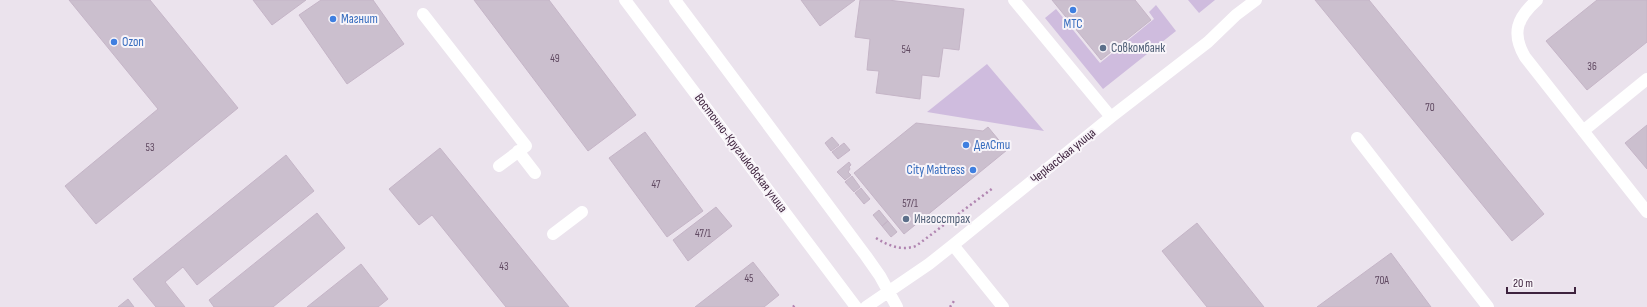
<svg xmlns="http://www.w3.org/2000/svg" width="1647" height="307" font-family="'Sofia Sans Condensed',sans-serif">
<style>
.green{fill:#cfbcde}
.building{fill:#cbbfce;stroke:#c5b5c7}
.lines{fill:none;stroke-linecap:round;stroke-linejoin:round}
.path{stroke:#b084b0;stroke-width:2.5;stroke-dasharray:2 3;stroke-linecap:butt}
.minor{stroke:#fff;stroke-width:12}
.shop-dot{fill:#3f7fe0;stroke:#f8f4f9;stroke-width:1.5}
.service-dot{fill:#5c6f8a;stroke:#f8f4f9;stroke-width:1.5}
.labels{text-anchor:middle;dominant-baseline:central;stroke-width:4;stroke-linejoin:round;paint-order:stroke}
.number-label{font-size:11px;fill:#614a62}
.shop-label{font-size:13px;fill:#366cbe;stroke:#f8f4f9;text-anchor:start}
.service-label{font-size:13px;fill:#4e5e75;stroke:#f8f4f9;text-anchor:start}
.street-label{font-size:13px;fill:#3e233e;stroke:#f8f4f9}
</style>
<rect width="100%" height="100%" fill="#ebe3ed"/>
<path class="green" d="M1188 0H1215L1199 13Z
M1156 5 1176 31 1103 89 1045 18 1056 9 1100 63 1154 19 1149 12Z
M987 64 1044 131 927 112Z"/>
<path class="building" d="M69 0H150L238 108 96 224 65 186 158 109Z
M253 0H306L272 25Z
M321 0H373L404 44 347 84 299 15Z
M474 0H549L636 115 588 151Z
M801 0H855L820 26Z
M860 0H888L964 9 959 50 943 48 939 77 922 75 920 99 876 93 879 71 867 70 870 39 855 37Z
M1052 0H1135L1151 20 1101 60Z
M1315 0H1369L1544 214 1512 241Z
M1597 0H1647V42L1587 90 1546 41Z
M916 123 983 131 988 127 1007 150 904 234 854 173Z
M1647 125V169L1625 143Z
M645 132 703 211 667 237 609 158Z
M832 137 839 145 831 151 825 143Z
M844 143 850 150 838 159 832 152Z
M440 148 569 307H506L432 215 419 225 389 189Z
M286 155 314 191 197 285 183 267 165 282 185 307H156L133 279Z
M849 162 851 165 849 167 850 169 848 172 851 175 845 180 837 172Z
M852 176 860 187 854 192 845 182Z
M861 188 870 199 864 204 855 193Z
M716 207 732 226 688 261 673 240Z
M879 210 888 221 882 226 873 215Z
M317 213 345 248 273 307H214L209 300Z
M888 221 897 232 891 237 882 226Z
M1197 223 1264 307H1207L1162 251Z
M1391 253 1431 307H1317Z
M753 262 779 295 764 307H695Z
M361 264 388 299 378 307H307Z
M128 299 134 307H118Z"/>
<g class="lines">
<path class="path" d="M876 238C889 246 901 251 916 246L993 188
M793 307 796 304
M950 307 954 301"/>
<path class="minor" d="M625 0 856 307
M675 0 866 256 880 276 897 307
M1014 0 1111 117
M1537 0C1517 18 1511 33 1525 57L1647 212
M423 14 526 146 499 166
M1583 131 1647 79
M1357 138 1488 307
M518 151 535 173
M553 234 582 212
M953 245 1003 307
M866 307 929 264 953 245 1111 117 1208 42 1236 15 1256 0"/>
</g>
<g class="shop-dot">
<circle cx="1073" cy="10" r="4"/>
<circle cx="333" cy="19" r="4"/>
<circle cx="114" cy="42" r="4"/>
<circle cx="966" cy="145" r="4"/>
<circle cx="973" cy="170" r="4"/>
</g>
<g class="service-dot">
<circle cx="1103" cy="48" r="4"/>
<circle cx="906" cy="219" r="4"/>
</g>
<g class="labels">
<g class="number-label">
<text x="906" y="49">54</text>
<text x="555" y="58">49</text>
<text x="1592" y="66">36</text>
<text x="1430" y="107">70</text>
<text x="150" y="147">53</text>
<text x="656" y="184">47</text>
<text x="910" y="203">57/1</text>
<text x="703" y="233">47/1</text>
<text x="504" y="266">43</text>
<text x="749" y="278">45</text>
<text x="1382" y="280">70А</text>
</g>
<g class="shop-label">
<text x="341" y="19">Магнит</text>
<text x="1073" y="24" text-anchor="middle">МТС</text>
<text x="122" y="42">Ozon</text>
<text x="974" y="145">ДелСти</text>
<text x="965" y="170" text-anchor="end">City Mattress</text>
</g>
<g class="service-label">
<text x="1111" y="48">Совкомбанк</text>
<text x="914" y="219">Ингосстрах</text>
</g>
<g class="street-label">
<text transform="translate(741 153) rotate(53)">Восточно-Кругликовская улица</text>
<text transform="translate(1063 156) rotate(-39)">Черкасская улица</text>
</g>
</g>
<path d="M1507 287v6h68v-6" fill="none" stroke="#3e233e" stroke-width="2"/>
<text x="1513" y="287" font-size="12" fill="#3e233e" stroke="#f8f4f9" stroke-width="3" paint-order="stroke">20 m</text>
</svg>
